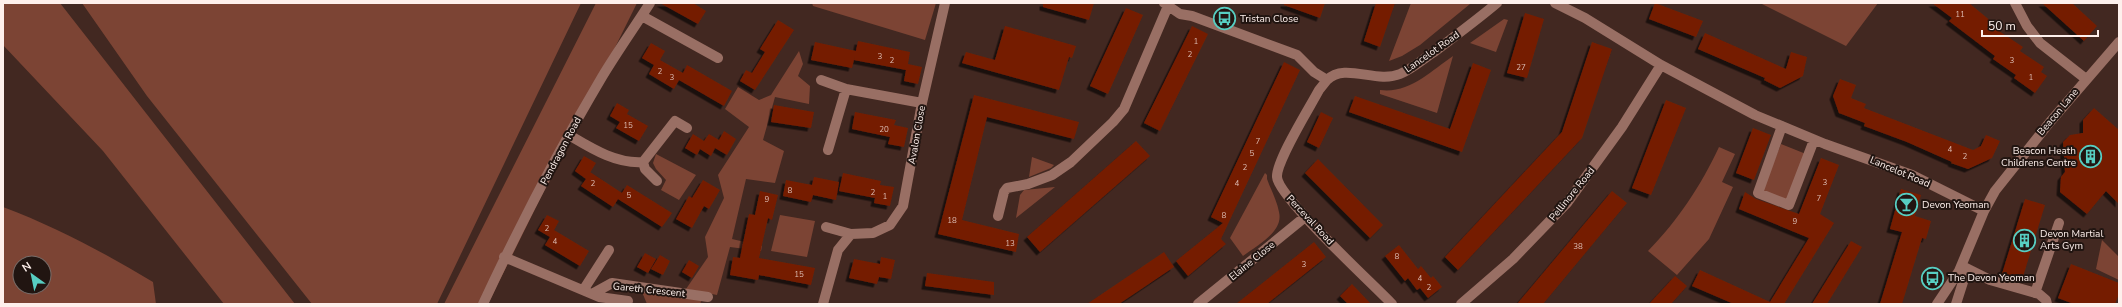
<svg xmlns="http://www.w3.org/2000/svg" width="2122" height="307" font-family="'Nunito Sans',sans-serif">
<style>
.green{fill:#7c4434;fill-rule:evenodd}
.building{fill:#751e02;filter:url(#shadow)}
.lines{fill:none;stroke-linecap:round;stroke-linejoin:round}
.minor{stroke:#996f64;stroke-width:10}
.labels{text-anchor:middle;dominant-baseline:central;stroke-width:4;stroke-linejoin:round;paint-order:stroke}
.number-label{font-size:8px;fill:#dcbcb2}
.poi-label{font-size:10px;fill:#fef0ec;stroke:#211511;text-anchor:start}
.street-label{font-size:10px;fill:#fef0ec;stroke:#211511}
</style>
<defs>
<filter id="shadow"><feDropShadow dx="-3.5" dy="3.5" stdDeviation="0" flood-color="#0009"/></filter>
</defs>
<rect width="100%" height="100%" fill="#422821"/>
<path class="green" d="M3 3H60L295 304H224L103 151 3 45Z
M82 3H581L437 304H312L147 96Z
M596 3H637L488 304H444Z
M812 3H936L925 40 813 6Z
M1411 3 1470 4 1420 45 1402 56 1389 61Z
M1760 3H1878L1846 46Z
M1504 19 1508 20 1496 52 1470 43Z
M799 51 803 64 798 76 810 86 809 104 775 97 763 140 784 151 775 183 746 179 732 239 762 246 761 251 730 247 717 295 686 289 708 257 705 237 724 198 718 175 749 127 725 109 738 87 759 100 771 95Z
M1453 56 1437 113 1380 94V90C1409 94 1431 71 1453 56Z
M1781 144 1806 154 1787 201 1762 191Z
M1719 147 1735 154 1722 182 1733 187 1709 239 1677 275 1648 251C1679 219 1700 187 1719 147Z
M656 154 696 175 679 200 661 190 666 180 656 169 653 163Z
M1032 157 1054 165 1051 168 1029 177Z
M1265 173 1267 175V179C1271 190 1277 201 1279 212 1284 232 1256 246 1243 256L1230 238Z
M1055 187 1016 218 1020 195 1024 190Z
M3 207C56 227 105 253 153 282L156 304H3ZM20 263H44V287H20Z
M780 215 815 221 807 257 771 251Z
M2102 240 2119 257V280L2096 269Z
M642 292 702 299 700 304H647Z"/>
<path class="building" d="M660 3H693L706 11 698 24Z
M1043 3H1094L1089 20 1043 7Z
M1284 3H1325L1320 18 1284 5Z
M1376 3H1395L1380 47 1364 41Z
M1655 3 1703 21 1696 37 1649 19Z
M1932 3H1969L1998 27 1996 29 2023 47 2020 51 2044 67 2041 72 2047 76 2035 93 2014 78 2016 75 1993 59 1995 56 1949 21 1952 18Z
M2042 3H2072L2097 26 2084 41Z
M1126 8 1143 15 1108 94 1090 86Z
M1525 13 1544 19 1527 78 1507 73Z
M778 20 794 30 755 90 740 81 746 70 752 73 765 52 760 49Z
M1005 26 1076 46 1072 58 1069 57 1059 90 962 63 966 52 995 60Z
M1192 26 1208 34 1160 131 1144 123Z
M1705 33 1786 69 1791 52 1807 57 1803 76 1780 88 1764 80 1765 78 1698 49Z
M858 41 910 52 908 64 922 67 918 84 904 81 906 70 854 60Z
M815 42 856 51 852 68 811 60Z
M1592 42 1612 49 1582 138 1458 270 1445 257 1562 132Z
M651 43 665 51 660 60 683 73 687 65 732 91 724 106 679 80 674 89 649 74 654 65 642 58Z
M1284 62 1300 70 1221 239 1226 244 1188 276 1176 261 1223 223 1211 217Z
M1473 63 1491 70 1462 152 1349 112 1355 96 1450 129Z
M1840 79 1856 85 1851 98 1866 104 1864 108 1973 150 1981 146 1986 135 2000 141 1992 158 1968 169 1951 163 1952 162 1907 142 1864 126 1865 123 1839 113 1833 96Z
M974 95 1079 122 1074 139 987 117 962 220 1019 234 1016 252 938 234Z
M1666 100 1686 108 1651 195 1632 188Z
M617 103 629 110 627 114 648 126 639 141 616 128 620 122 610 116Z
M774 105 814 112 811 128 771 122Z
M2094 108 2119 130V204L2106 191 2087 214 2060 192 2061 177 2065 172 2063 142 2070 135 2083 133V120Z
M855 112 896 120 894 125 908 128 904 147 888 144 890 137 852 129Z
M1321 112 1333 118 1319 148 1307 142Z
M1753 128 1771 135 1754 180 1736 173Z
M724 131 736 139 727 155 715 148 711 156 700 149 697 155 685 148 693 134 704 141 709 134 719 140Z
M1136 141 1150 156 1040 252 1027 237Z
M584 156 596 163 588 176 590 172 622 193 620 196 627 185 672 213 662 227 618 199 613 207 581 186 586 179 575 171Z
M1821 158 1839 165 1820 214 1834 223 1784 304H1734L1692 286 1700 270 1770 302 1809 238 1739 209 1745 192 1756 199 1799 214Z
M1318 159 1383 225 1370 238 1305 173Z
M843 173 881 181 880 185 894 187 890 206 874 203 875 198 839 191Z
M814 177 839 182 836 200 813 195 811 202 783 196 786 180 812 185Z
M703 180 720 190 709 209 704 206 692 228 676 219 689 196 692 198Z
M1901 189 1921 195 1915 216 1931 221 1926 239 1922 238 1902 304H1880L1902 232 1890 229Z
M760 191 778 195 772 220 768 218 759 258 815 268 811 285 759 275 758 280 730 275 733 257 740 258 749 214 755 215Z
M1612 191 1627 203 1543 304H1517Z
M2025 199 2045 205 2022 280 2002 274Z
M547 215 559 221 552 234 554 230 589 251 580 266 545 245 550 237 538 230Z
M1851 241 1862 247 1827 304H1812Z
M1314 242 1326 257 1267 304H1236Z
M1399 245 1418 269 1421 266 1431 278 1433 276 1442 287 1428 298 1420 288 1417 290 1408 278 1405 281 1385 256Z
M1164 252 1174 267 1119 304H1087Z
M645 253 656 259 648 273 637 267Z
M660 255 670 261 663 275 651 269Z
M881 257 895 260 891 279 879 277 877 284 849 278 854 259 880 264Z
M689 260 699 266 692 278 682 272Z
M2071 264 2119 283V294L2115 304H2074L2058 298Z
M927 273 994 282V295L925 286Z
M1675 276 1687 286 1671 304H1649Z
M1352 284 1371 304H1348L1340 296Z"/>
<g class="lines">
<path class="minor" d="M1164 3 1180 14 1192 16 1297 55 1314 72 1327 80C1345 62 1376 84 1400 74 1412 69 1423 59 1434 52 1455 36 1477 20 1497 3
M1555 3 1585 18 1661 65 1755 115 1825 144 1912 175 1984 211
M2015 3 2027 26 2040 43 2086 79
M642 16 718 58
M821 80 846 89 922 103
M1327 80 1319 90C1310 107 1276 161 1277 177 1278 197 1373 284 1392 304
M1782 126 1758 193 1789 205 1814 140
M569 135C591 148 616 164 643 162L645 169 657 181
M828 150 846 89
M643 162 675 121 687 128
M998 216 1004 192 1007 188 1028 184 1052 175 1071 162 1113 122 1124 109 1168 6
M826 227 851 234 873 233 890 225 903 206 922 103 945 3
M504 257 599 297 628 301
M1962 266 1990 280 2039 294 2046 300 2047 304
M584 289 609 250
M2035 293 2059 223
M592 294 612 283 708 297
M483 304C519 227 558 151 602 77 617 52 634 28 650 3
M823 304 838 250 851 234
M1198 304 1305 217
M1461 304 1513 259 1567 203 1622 127 1661 65
M1937 304 1959 271 1984 211 1995 191 2050 122 2119 42
M1956 304 1964 279 1959 271"/>
</g>
<defs>
<symbol id="bus-ring" viewBox="-11 -11 22 22"><circle r="9.5" fill="#211511" stroke="#57cec2" stroke-width="1.5"/><path d="M-5-6H5V4H4V6H2V4H-2V6H-4V4H-5ZM-3.5-4V0h7V-4ZM-3.5 1.2v1.5H-2V1.2ZM2 1.2v1.5H3.5V1.2Z" fill="#57cec2"/></symbol>
<symbol id="building-ring" viewBox="-11 -11 22 22"><circle r="9.5" fill="#211511" stroke="#57cec2" stroke-width="1.5"/><path d="M-4-6H4V6H1V3H-1V6H-4ZM-2.5-4.3h1.7v1.8h-1.7ZM.8-4.3h1.7v1.8H.8ZM-2.5-1h1.7V.8h-1.7ZM.8-1h1.7V.8H.8Z" fill="#57cec2"/></symbol>
<symbol id="bar-ring" viewBox="-11 -11 22 22"><circle r="9.5" fill="#211511" stroke="#57cec2" stroke-width="1.5"/><path d="M-6-5H6L.8 .8V4.5H3.5V6h-7V4.5H-.8V.8Z" fill="#57cec2"/></symbol>
</defs>
<g fill-rule="evenodd">
<use href="#bus-ring" x="1212" y="6" width="25" height="25"/>
<use href="#building-ring" x="2078" y="144" width="25" height="25"/>
<use href="#bar-ring" x="1894" y="192" width="25" height="25"/>
<use href="#building-ring" x="2012" y="228" width="25" height="25"/>
<use href="#bus-ring" x="1920" y="266" width="25" height="25"/>
</g>
<g class="labels">
<g class="number-label">
<text x="1960" y="14">11</text>
<text x="1196" y="41">1</text>
<text x="1190" y="54">2</text>
<text x="880" y="56">3</text>
<text x="892" y="60">2</text>
<text x="2012" y="60">3</text>
<text x="1521" y="67">27</text>
<text x="660" y="71">2</text>
<text x="672" y="77">3</text>
<text x="2031" y="77">1</text>
<text x="628" y="125">15</text>
<text x="884" y="129">20</text>
<text x="1258" y="141">7</text>
<text x="1950" y="149">4</text>
<text x="1252" y="153">5</text>
<text x="1965" y="156">2</text>
<text x="1245" y="167">2</text>
<text x="1825" y="182">3</text>
<text x="593" y="183">2</text>
<text x="1237" y="183">4</text>
<text x="790" y="190">8</text>
<text x="873" y="192">2</text>
<text x="629" y="195">5</text>
<text x="885" y="196">1</text>
<text x="1819" y="198">7</text>
<text x="767" y="199">9</text>
<text x="1224" y="215">8</text>
<text x="952" y="220">18</text>
<text x="1795" y="221">9</text>
<text x="547" y="228">2</text>
<text x="555" y="241">4</text>
<text x="1010" y="243">13</text>
<text x="1578" y="246">38</text>
<text x="1397" y="256">8</text>
<text x="1304" y="264">3</text>
<text x="799" y="274">15</text>
<text x="1420" y="278">4</text>
<text x="1429" y="287">2</text>
</g>
<g class="poi-label">
<text x="1240" y="19">Tristan Close</text>
<text x="2076" y="151" text-anchor="end">Beacon Heath<tspan x="2076" dy="12">Childrens Centre</tspan></text>
<text x="1922" y="205">Devon Yeoman</text>
<text x="2040" y="234">Devon Martial<tspan x="2040" dy="12">Arts Gym</tspan></text>
<text x="1948" y="278">The Devon Yeoman</text>
</g>
<g class="street-label">
<text transform="translate(1432 52) rotate(-35)">Lancelot Road</text>
<text transform="translate(2058 112) rotate(-50)">Beacon Lane</text>
<text transform="translate(917 135) rotate(-80)">Avalon Close</text>
<text transform="translate(561 151) rotate(-62)">Pendragon Road</text>
<text transform="translate(1900 172) rotate(23)">Lancelot Road</text>
<text transform="translate(1572 194) rotate(-51)">Pellinore Road</text>
<text transform="translate(1310 220) rotate(47)">Perceval Road</text>
<text transform="translate(1252 261) rotate(-39)">Elaine Close</text>
<text transform="translate(649 290) rotate(6)">Gareth Crescent</text>
</g>
</g>
<rect width="2122" height="307" fill="none" stroke="#fef0ec" stroke-width="8"/>
<g transform="translate(32 275) rotate(327)"><circle r="19" fill="#211511" stroke="#796d69"/>
<path d="M0-3L7 15L0 10L-7 15Z" fill="#57cec2"/>
<text y="-6" font-size="11" font-weight="bold" text-anchor="middle" fill="#fef0ec">N</text>
</g>
<path d="M1982 30v6h116v-6" fill="none" stroke="#fef0ec" stroke-width="2"/>
<text x="1988" y="30" font-size="12" fill="#fef0ec" stroke="#211511" stroke-width="3" paint-order="stroke">50 m</text>
</svg>
